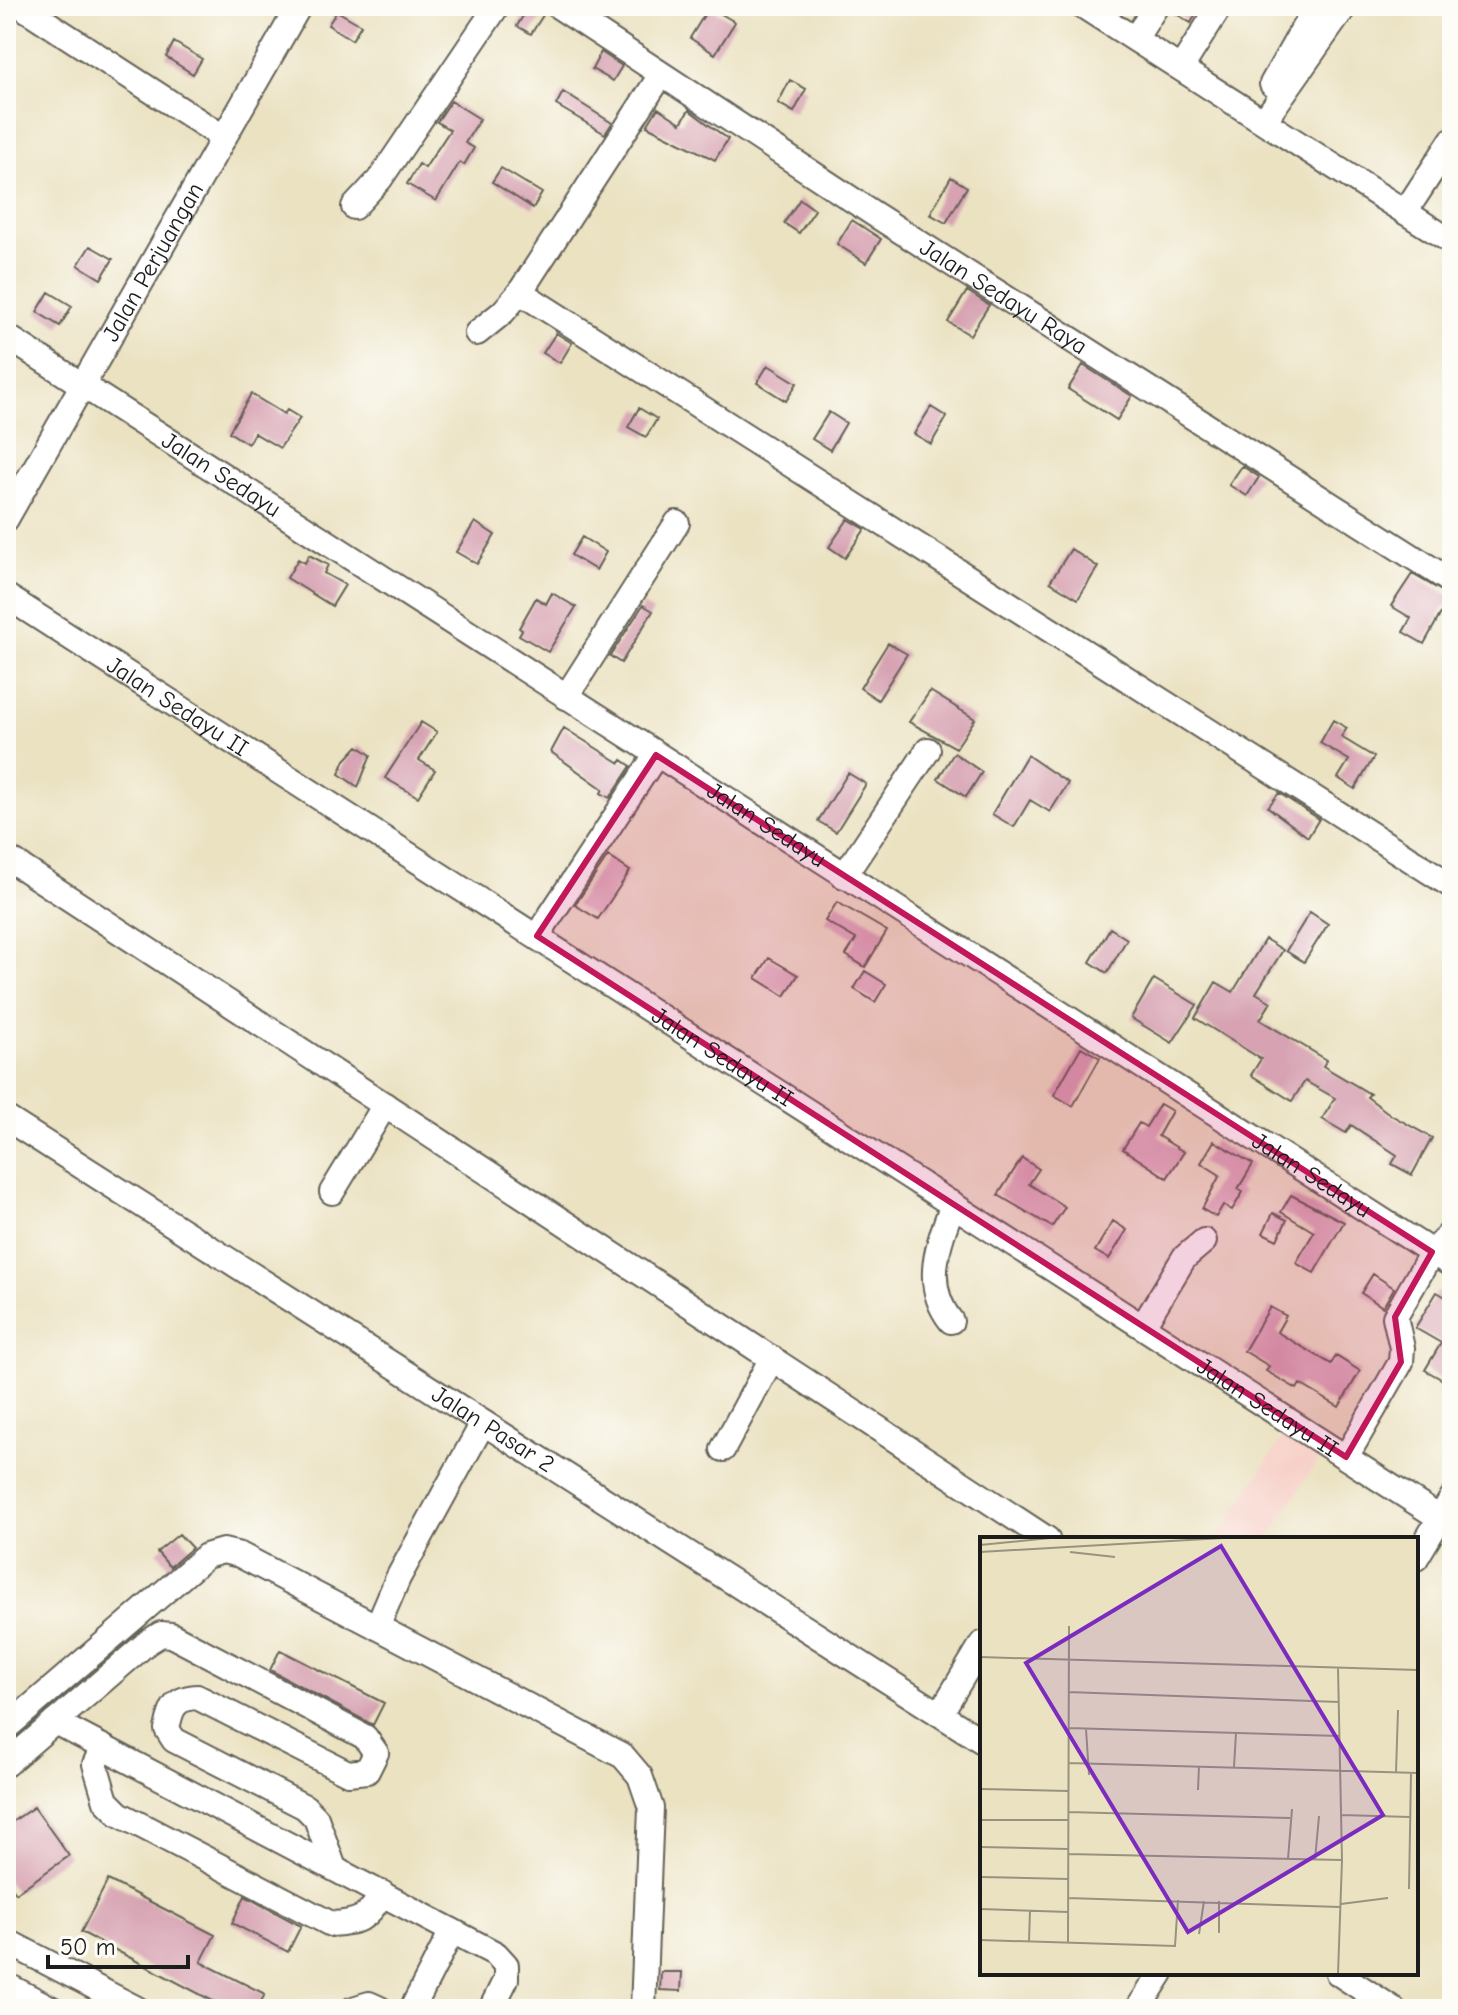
<svg xmlns="http://www.w3.org/2000/svg" width="1458" height="2015" font-family="'Comic Neue',sans-serif">
<style>
.built{fill:#f7d1c9}
.building{fill:#d7a3b2}
.lines{fill:none;stroke-linecap:round;stroke-linejoin:round}
.minor-casing{stroke:#646156;stroke-width:28}
.minor{stroke:#fff;stroke-width:24}
.marked{fill:#c2185b;fill-opacity:0.2;stroke:#c2185b;stroke-width:6;stroke-linejoin:round}
.labels{text-anchor:middle;dominant-baseline:central;stroke-width:6;stroke-linejoin:round;paint-order:stroke}
.street-label{font-size:24px;fill:#1c1c1c;stroke:#fdfcf7}
.inset-road{fill:none;stroke:#989380;stroke-width:2}
.view{fill:#7b2cbf;fill-opacity:0.15;stroke:#7b2cbf;stroke-width:4}
.inset-edge{fill:none;stroke:#1c1c1c;stroke-width:4}
</style>
<rect width="100%" height="100%" fill="#fdfcf7"/>
<filter id="ink" filterUnits="userSpaceOnUse"><feTurbulence type="fractalNoise" baseFrequency=".0125" numOctaves="2"/><feDisplacementMap in="SourceGraphic" scale="16" xChannelSelector="R" yChannelSelector="G"/><feConvolveMatrix kernelMatrix="1 2 1 2 8 2 1 2 1" color-interpolation-filters="sRGB"/></filter>
<filter id="wash" filterUnits="userSpaceOnUse"><feTurbulence type="fractalNoise" baseFrequency=".006" numOctaves="4" result="noise"/><feDisplacementMap in="SourceGraphic" scale="32" xChannelSelector="R" yChannelSelector="G"/><feGaussianBlur stdDeviation="1.8" result="paint"/><feColorMatrix in="noise" values="0 0 0 0 0 0 0 0 0 0 0 0 0 0 0 0 0 1.4 0 .05"/><feComposite in="paint" operator="in"/></filter>
<g filter="url(#wash)">
<rect width="100%" height="100%" fill="#ebe2c2"/>
<path class="built" d="M1289 1428 1324 1450 1268 1539H1216Z"/>
<g id="blocks">
<path class="building" d="M529 6H543L545 12 531 34 517 26Z
M1171 6H1200L1191 23 1170 10Z
M709 7 735 22 715 54 690 38Z
M337 11 361 25 352 40 328 25Z
M174 42 202 59 193 74 166 57Z
M601 52 622 66 613 81 592 69Z
M790 80 806 89 794 112 778 103Z
M563 92 612 123 605 134 556 105Z
M451 101 480 119 465 143 474 148 464 165 460 162 436 201 407 184 419 164 425 168 450 130 437 122Z
M658 108 681 123 689 110 728 139 715 160 647 126Z
M501 168 542 193 533 208 492 182Z
M951 177 967 187 946 223 930 214Z
M800 199 815 210 799 233 784 223Z
M852 220 881 239 866 263 837 244Z
M90 246 113 259 101 279 78 265Z
M967 291 989 305 970 335 948 322Z
M49 292 72 306 60 326 37 312Z
M556 333 572 343 560 363 543 353Z
M768 365 797 383 786 401 757 383Z
M1083 365 1132 396 1117 420 1068 389Z
M251 394 284 414 287 410 300 418 280 448 254 433 248 444 229 432Z
M931 407 947 417 931 444 914 434Z
M639 408 657 419 646 437 628 427Z
M829 412 846 423 830 450 812 439Z
M1242 466 1259 477 1247 496 1229 485Z
M848 519 865 529 845 558 829 547Z
M475 522 495 535 477 564 456 552Z
M582 537 606 552 596 570 571 555Z
M1071 549 1098 567 1078 599 1050 582Z
M309 555 328 565 324 573 345 585 332 606 287 578 298 559 305 563Z
M1412 574 1452 597V611L1445 606 1424 644 1403 632 1411 618 1391 606Z
M552 593 576 607 548 652 519 635 522 630 519 628 536 598 546 604Z
M643 605 653 611 621 663 610 656Z
M888 643 907 654 878 700 860 688Z
M930 691 975 719 956 748 909 722Z
M1333 720 1347 728 1341 737 1374 757 1355 789 1338 778 1349 760 1320 743Z
M421 722 437 732 419 760 435 770 418 797 385 778Z
M564 728 620 763 622 760 631 766 610 798 601 793 603 789 551 752Z
M358 746 371 755 358 787 339 774 345 760Z
M954 753 982 772 966 797 938 779Z
M1027 755 1068 783 1050 812 1030 800 1014 827 992 814Z
M848 773 866 784 836 832 818 821Z
M1279 793 1319 819 1308 837 1268 807Z
M608 856 630 871 598 919 575 905Z
M837 902 887 931 865 967 846 955 856 939 825 921Z
M1310 912 1328 924 1304 962 1286 951Z
M1110 928 1127 939 1107 973 1090 962Z
M1265 939 1283 950 1256 993 1271 1002 1260 1020 1327 1060 1323 1066 1370 1094 1367 1097 1391 1115 1432 1138 1412 1175 1392 1164 1397 1155 1351 1125 1346 1133 1322 1119 1335 1098 1305 1081 1292 1101 1251 1075 1261 1059 1195 1018 1216 982 1233 992Z
M769 958 798 975 785 996 756 978Z
M865 971 886 984 875 1002 854 989Z
M1154 979 1197 1005 1172 1043 1131 1018Z
M1081 1047 1100 1058 1073 1106 1054 1095Z
M1160 1104 1172 1111 1158 1136 1184 1152 1167 1178 1123 1149 1139 1123 1146 1127Z
M1214 1141 1253 1164 1238 1189 1243 1192 1232 1210 1223 1205 1216 1217 1202 1209 1220 1175 1201 1163Z
M1022 1158 1039 1169 1029 1184 1065 1207 1052 1227 998 1195Z
M1291 1195 1344 1222 1314 1273 1296 1263 1314 1232 1281 1212Z
M1273 1213 1287 1220 1277 1240 1263 1233Z
M1113 1221 1127 1230 1109 1259 1095 1251Z
M1373 1274 1394 1288 1383 1307 1361 1293Z
M1437 1292 1452 1301V1385L1425 1370 1441 1343 1415 1328Z
M1270 1307 1286 1316 1277 1332 1331 1364 1336 1356 1360 1371 1339 1407 1300 1384 1297 1389 1266 1371 1269 1366 1244 1351Z
M179 1534 192 1548 170 1567 157 1552Z
M280 1650 384 1703 373 1725 270 1670Z
M34 1807 69 1856 16 1893 6 1879V1826Z
M108 1880 215 1935 201 1962 265 1994 257 2009H228L81 1932Z
M245 1896 301 1926 288 1952 232 1923Z
M661 1972H682L681 1991 660 1990Z"/>
</g>
</g>
<g filter="url(#ink)">
<use href="#blocks" fill-opacity="0" stroke="#646156" stroke-width="2"/>
<g class="lines">
<defs>
<g id="minor">
<path d="M21 6 223 137"/>
<path id="s1" d="M558 6 874 214 1452 582"/>
<path d="M1083 6 1452 242"/>
<path d="M1135 39 1156 6"/>
<path d="M1181 68 1220 6"/>
<path d="M1272 84 1316 6"/>
<path d="M1264 121 1345 6"/>
<path d="M354 207 380 179 497 6"/>
<path d="M1405 212 1452 140"/>
<path d="M520 292 1452 886"/>
<path d="M477 333 503 312 520 292 661 75"/>
<path id="s2" d="M6 336 1452 1265"/>
<path id="s3" d="M6 519 299 6"/>
<path id="s4" d="M6 596 1440 1518"/>
<path d="M566 697 677 523"/>
<path d="M6 857 1047 1539"/>
<path d="M844 876 928 750"/>
<path d="M537 936 656 755"/>
<path id="s5" d="M6 1118 982 1741"/>
<path d="M332 1192 385 1105"/>
<path d="M951 1321C922 1285 938 1244 953 1204"/>
<path d="M1143 1326 1184 1258 1204 1241"/>
<path d="M723 1449 772 1358"/>
<path d="M1346 1457 1401 1362 1402 1348 1395 1317 1432 1252 1452 1232"/>
<path d="M1416 1558 1452 1498"/>
<path d="M377 1627 398 1578 483 1423"/>
<path d="M940 1714 982 1644"/>
<path d="M55 1722 496 1954 506 1965V1979L491 2009"/>
<path d="M6 1728 206 1556 223 1551 240 1555 623 1756 640 1776 651 1808 643 2009"/>
<path d="M103 1747 95 1764 106 1801 119 1814 331 1924C359 1923 369 1918 382 1893"/>
<path d="M6 1764 148 1642 161 1634 171 1635 365 1737 376 1753 367 1771 348 1773 197 1697C175 1698 171 1708 167 1729L174 1740 305 1807 316 1818 334 1868"/>
<path d="M6 1941 137 2009"/>
<path d="M1338 1973 1393 2009"/>
<path d="M6 1985 52 2009"/>
<path d="M353 2009 369 2004 380 2009"/>
<path d="M412 2009 452 1931"/>
<path d="M1138 2009 1161 1973"/>
</g>
</defs>
<use href="#minor" class="minor-casing"/>
<use href="#minor" class="minor"/>
</g>
</g>
<path class="marked" d="M656 755 1432 1252 1395 1317 1401 1362 1346 1457 537 936Z"/>
<g class="labels">
<g class="street-label">
<text stroke="none"><textPath href="#s3" startOffset="296">Jalan Perjuangan</textPath></text>
<text stroke="none"><textPath href="#s1" startOffset="532">Jalan Sedayu Raya</textPath></text>
<text stroke="none"><textPath href="#s2" startOffset="256">Jalan Sedayu</textPath></text>
<text stroke="none"><textPath href="#s4" startOffset="204">Jalan Sedayu II</textPath></text>
<text stroke="none"><textPath href="#s2" startOffset="904">Jalan Sedayu</textPath></text>
<text stroke="none"><textPath href="#s4" startOffset="852">Jalan Sedayu II</textPath></text>
<text stroke="none"><textPath href="#s2" startOffset="1552">Jalan Sedayu</textPath></text>
<text stroke="none"><textPath href="#s4" startOffset="1500">Jalan Sedayu II</textPath></text>
<text stroke="none"><textPath href="#s5" startOffset="578">Jalan Pasar 2</textPath></text>
</g>
</g>
<g transform="translate(980 1537)">
<rect width="438" height="438" fill="#ebe2c2"/>
<path class="inset-road" d="M0 8 70 1M0 15 243 1M90 15 135 20M0 120 438 133M358 131 362 323 358 437M88 155 359 165M88 191 360 199M106 192 109 238M88 226 438 236M254 230 256 196M416 235 418 173M0 252 88 254M218 253 219 229M88 275 310 281M362 278 430 280M0 283H88M0 310 88 312M88 317 362 323M308 322 312 272M335 323 339 279M0 340 88 342M429 352 431 236M88 361 360 370M361 367 408 361M0 372 88 375M239 396V364M219 397 224 364M0 403 195 409 198 363M49 404 50 373M88 406 89 89"/>
<path class="view" d="M241 9 403 278 208 395 46 126Z"/>
<rect width="438" height="438" class="inset-edge"/>
</g>
<rect width="1458" height="2015" fill="none" stroke="#fdfcf7" stroke-width="32"/>
<path d="M48 1955v12h140v-12" fill="none" stroke="#1c1c1c" stroke-width="4"/>
<text x="60" y="1955" font-size="24" fill="#1c1c1c" stroke="#fdfcf7" stroke-width="6" paint-order="stroke">50 m</text>
</svg>
